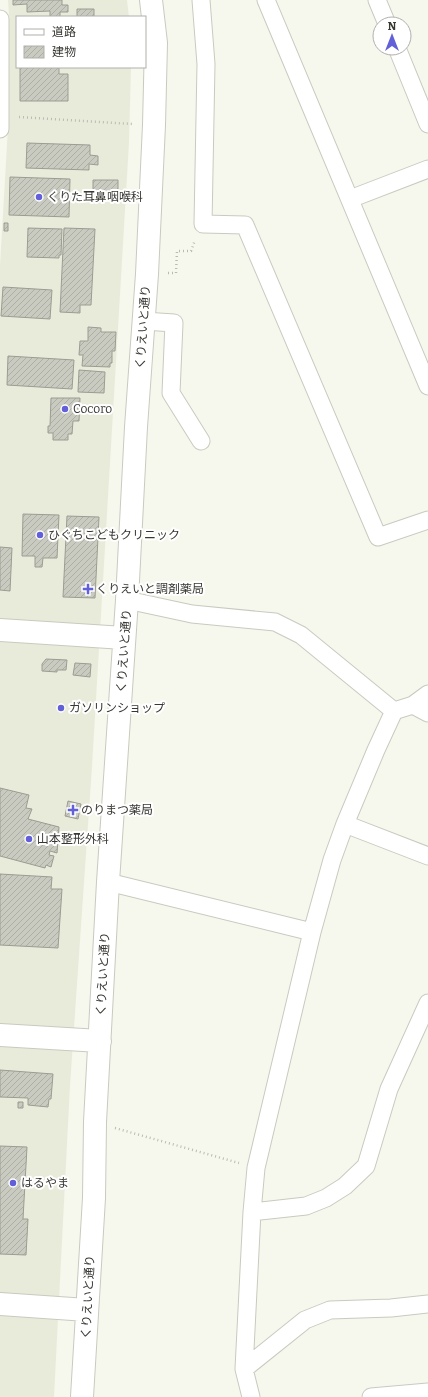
<svg xmlns="http://www.w3.org/2000/svg" width="428" height="1397" font-family="Bitter,'Noto Sans JP',serif">
<style>
.built{fill:#e9ebda}
.building{fill:url(#building-hatch);stroke:#9b9c92}
.lines{fill:none;stroke-linecap:round;stroke-linejoin:round}
.street-casing{stroke:#c9cabf;stroke-width:19}
.secondary-casing{stroke:#c9cabf;stroke-width:24}
.path{stroke:#babab2;stroke-width:2.5;stroke-dasharray:1 3;stroke-linecap:butt}
.street{stroke:#fff;stroke-width:17}
.secondary{stroke:#fff;stroke-width:22}
.poi-dot{fill:#6260d9;stroke:#fff;stroke-width:1.5}
.labels{text-anchor:middle;dominant-baseline:central;stroke-width:4;stroke-linejoin:round;paint-order:stroke}
.poi-label{font-size:12px;fill:#373733;stroke:#fff;text-anchor:start}
.street-label{font-size:12px;fill:#373733;stroke:#fff}
</style>
<defs>
<pattern id="building-hatch" width="6" height="6" patternUnits="userSpaceOnUse"><rect width="6" height="6" fill="#c9cac0"/><path d="M-1 1l2-2M0 6l6-6M5 7l2-2" fill="none" stroke="#adaea5"/></pattern>
</defs>
<rect width="100%" height="100%" fill="#f7f8ed"/>
<path class="built" d="M8 0H127L129 17H17V67H131L129 143 92 767 70 1086 54 1397H0V265L8 127 9 17Z"/>
<path class="building" d="M13 0H62V5H68V12H60V17H50V11L27 12V4L13 5Z
M77 9H94V17H77Z
M20 67H59V74H68V101H20Z
M27 143 90 145V155L98 156V165L89 164V170L26 168Z
M10 177 70 179 69 217 9 215Z
M93 180H118V193L93 192Z
M4 223H8V231H4Z
M28 228 62 229 61 255H59V258L27 257Z
M64 228 95 229 91 305H80V313L60 312Z
M3 287 52 290 50 319 1 316Z
M88 327 101 328V332H116L115 351H112V363H110V367L82 366 83 355H79L80 341H88Z
M8 356 74 360 72 389 7 385Z
M79 370 105 372 104 393 78 392Z
M51 398H80L79 421H73L72 434H68V440H53V433H48V426H50Z
M23 514 59 515 57 558H43L42 567H35V556H22Z
M67 516 99 517 95 598 63 597Z
M0 547 12 548 10 591 0 590Z
M46 659 67 660 66 670H57V672L42 671V664Z
M75 663 91 664 90 677 73 675Z
M0 788 29 795 26 808 32 809 28 819 59 827 57 853 50 851 49 855 54 856 51 867 46 865 45 868 0 856Z
M68 801 81 804 78 819 65 816Z
M0 874 52 877 51 889H62L58 948 0 945Z
M0 1070 53 1074 51 1099H49L48 1107 28 1105V1098L0 1097Z
M18 1102H23V1108H18Z
M0 1146 27 1147 23 1219H28L26 1255 0 1254Z"/>
<g class="lines">
<defs>
<path id="street" d="M201 0 206 64 203 224 245 225 378 537 428 520
M266 0 428 386
M377 0 387 24
M0 19V129
M397 48 428 124
M350 199 428 169
M144 321 174 323 171 393 201 441
M127 600 192 614 275 622 301 635 394 711
M413 705 428 694
M345 824 428 856
M108 882 312 932
M252 1212 306 1206 326 1198 345 1186 366 1166 389 1089 428 1003
M244 1369 305 1320 330 1310 391 1308 428 1304
M251 1397 244 1369 252 1212 256 1168 312 932 332 860 345 824 376 750 394 711 413 705 428 713
M371 1397 428 1392"/>
<path id="secondary" d="M0 630 124 638
M0 1035 100 1041
M0 1304 87 1310
M82 1397 94 1198 95 1122 108 882 127 600 136 427 147 274 154 125 156 43 151 0"/>
</defs>
<use href="#street" class="street-casing"/>
<use href="#secondary" class="secondary-casing"/>
<path class="path" d="M19 117 133 124
M168 273H176L177 251H191L195 240
M115 1128 239 1163"/>
<use href="#street" class="street"/>
<use href="#secondary" class="secondary"/>
</g>
<g class="poi-dot">
<circle cx="39" cy="197" r="4"/>
<circle cx="65" cy="409" r="4"/>
<circle cx="40" cy="535" r="4"/>
<path d="M86 583h4v4h4v4h-4v4h-4v-4h-4v-4h4z"/>
<circle cx="61" cy="708" r="4"/>
<path d="M71 804h4v4h4v4h-4v4h-4v-4h-4v-4h4z"/>
<circle cx="29" cy="839" r="4"/>
<circle cx="13" cy="1183" r="4"/>
</g>
<g class="labels">
<g class="poi-label">
<text x="47" y="197">くりた耳鼻咽喉科</text>
<text x="73" y="409">Cocoro</text>
<text x="48" y="535">ひぐちこどもクリニック</text>
<text x="96" y="589">くりえいと調剤薬局</text>
<text x="69" y="708">ガソリンショップ</text>
<text x="81" y="810">のりまつ薬局</text>
<text x="37" y="839">山本整形外科</text>
<text x="21" y="1183">はるやま</text>
</g>
<g class="street-label">
<text transform="translate(143 327) rotate(-86)">くりえいと通り</text>
<text transform="translate(124 651) rotate(-86)">くりえいと通り</text>
<text transform="translate(103 974) rotate(-87)">くりえいと通り</text>
<text transform="translate(88 1297) rotate(-87)">くりえいと通り</text>
</g>
</g>
<rect x="16" y="16" width="130" height="52" fill="#ffffff" stroke="#afafad"/>
<rect x="24" y="29" width="20" height="6" fill="#ffffff" stroke="#afafad"/>
<text x="52" y="36" font-size="12" fill="#373733">道路</text>
<rect x="24" y="46" width="20" height="12" fill="url(#building-hatch)" stroke="#afafad"/>
<text x="52" y="56" font-size="12" fill="#373733">建物</text>
<g transform="translate(392 36)"><circle r="19" fill="#ffffff" stroke="#afafad"/>
<path d="M0-3L7 15L0 10L-7 15Z" fill="#6260d9"/>
<text y="-6" font-size="11" font-weight="bold" text-anchor="middle" fill="#373733">N</text>
</g>
</svg>
